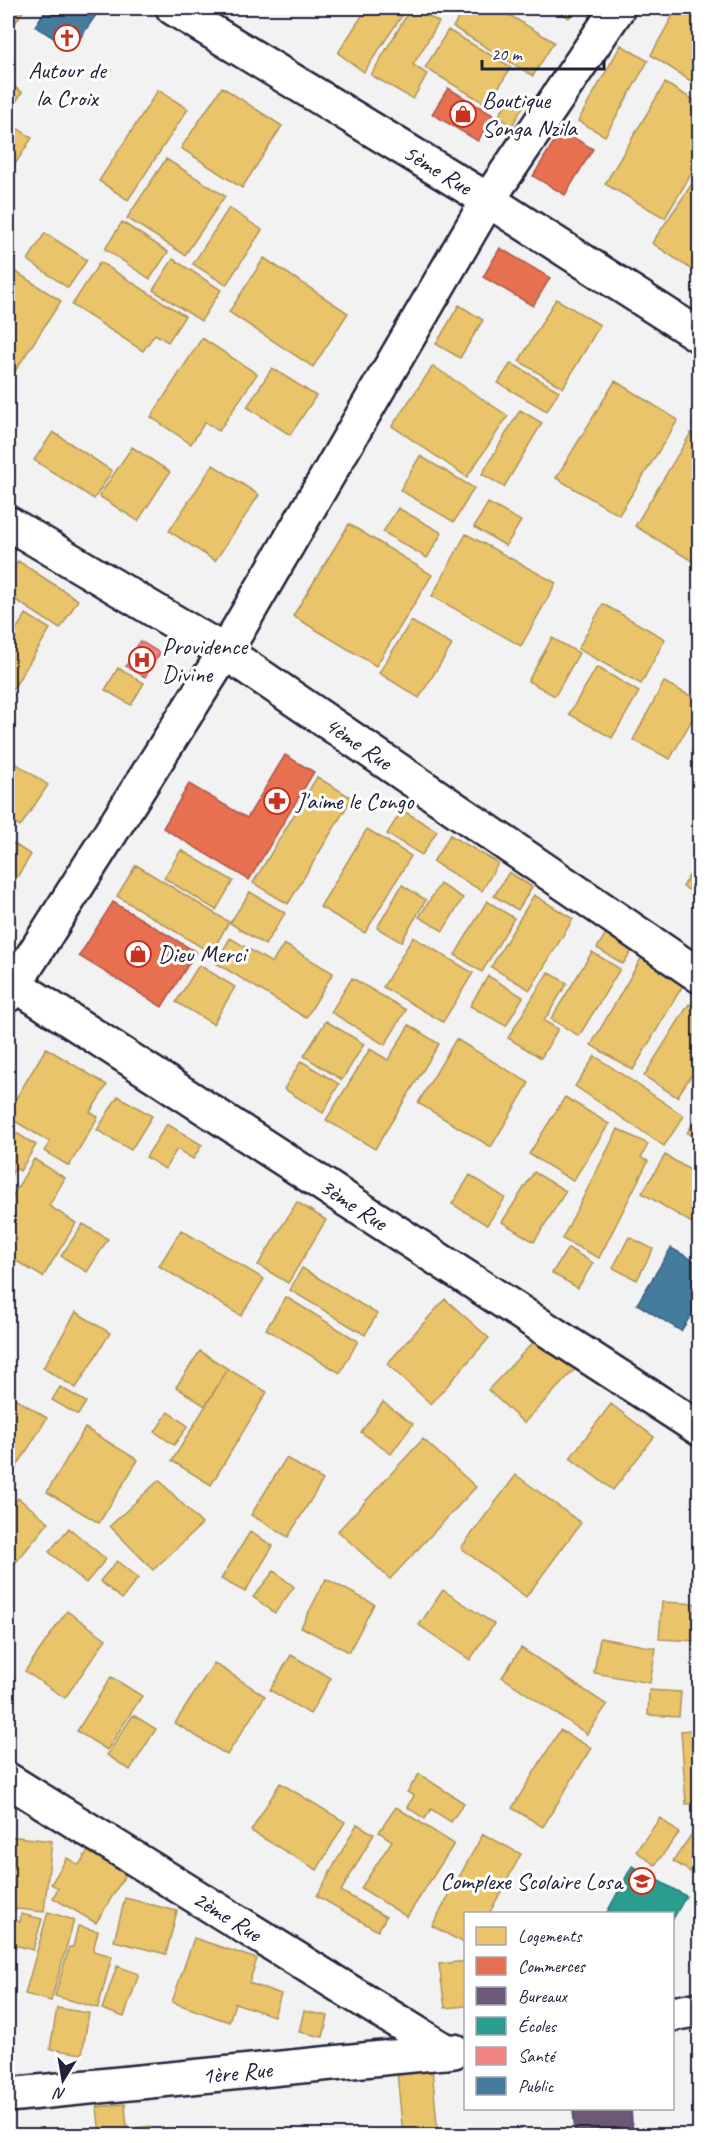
<svg xmlns="http://www.w3.org/2000/svg" width="707" height="2143" font-family="Caveat,sans-serif">
<style>
.homes{fill:#e9c46a;stroke:#ad935c;stroke-width:1.5}
.shops{fill:#e76f51;stroke:#ac584a;stroke-width:1.5}
.offices{fill:#6d597a;stroke:#564867;stroke-width:1.5}
.schools{fill:#2a9d8f;stroke:#287876;stroke-width:1.5}
.health{fill:#f28482;stroke:#b4676d;stroke-width:1.5}
.public{fill:#457b9d;stroke:#3a6080;stroke-width:1.5}
.lines{fill:none;stroke-linecap:round;stroke-linejoin:round}
.street-casing{stroke:#22223b;stroke-width:38}
.street{stroke:#fff;stroke-width:33}
.labels{text-anchor:middle;dominant-baseline:central;stroke-width:6;stroke-linejoin:round;paint-order:stroke}
.poi-label{font-size:24px;fill:#22223b;stroke:#fff;text-anchor:start}
.street-label{font-size:24px;fill:#22223b;stroke:#fff}
</style>
<rect width="100%" height="100%" fill="#f2f2f3"/>
<filter id="ink" filterUnits="userSpaceOnUse"><feTurbulence type="fractalNoise" baseFrequency=".0167" numOctaves="2"/><feDisplacementMap in="SourceGraphic" scale="12" xChannelSelector="R" yChannelSelector="G"/><feConvolveMatrix kernelMatrix="1 2 1 2 8 2 1 2 1" color-interpolation-filters="sRGB"/></filter>
<g filter="url(#ink)">
<path class="homes" d="M8 8H25L8 34Z
M367 8H407L364 72 338 53Z
M411 8H414L439 22 413 65 427 74 413 99 371 75Z
M465 8H498L554 42 533 76 453 27Z
M553 8H576L569 18Z
M677 8 700 20V87L651 55Z
M448 30 511 67 488 105 425 68Z
M621 45 648 61 605 136 578 121Z
M8 83 22 92 8 115Z
M665 83 700 104V159L665 218 605 184Z
M222 87 282 126 242 188 181 148Z
M158 90 188 109 128 200 99 181Z
M511 95 525 103 512 126 498 117Z
M8 122 32 138 8 175Z
M166 159 225 196 185 255 127 218Z
M698 175 700 176V275L652 243Z
M229 208 262 230 226 285 193 264Z
M122 222 168 252 150 279 105 249Z
M45 233 87 260 68 288 28 260Z
M264 258 348 313 313 367 229 312Z
M173 259 221 290 201 321 153 290Z
M100 262 185 316 168 342 155 334 143 351 72 305Z
M13 270 61 301 8 382V279Z
M556 299 600 325 563 388 519 361Z
M459 305 483 320 460 358 436 344Z
M202 338 257 374 219 431 205 422 191 444 151 417Z
M511 363 559 391 547 411 498 383Z
M433 366 508 416 467 477 392 426Z
M272 368 316 396 290 435 247 407Z
M615 381 678 420 619 515 556 478Z
M520 410 542 423 504 487 482 474Z
M700 412V430L692 425Z
M53 432 112 471 94 499 34 460Z
M691 433 700 439V566L635 526Z
M132 447 170 472 138 521 99 496Z
M420 456 474 488 454 522 400 490Z
M213 465 259 495 215 561 169 531Z
M488 503 521 521 506 546 474 527Z
M398 508 442 533 427 558 383 532Z
M349 524 432 575 376 666 293 616Z
M466 534 556 583 521 646 432 596Z
M18 561 78 600 60 629 8 595V577Z
M603 604 665 639 641 684 578 649Z
M26 614 50 629 8 697V642Z
M411 621 452 645 419 698 379 673Z
M552 638 579 653 555 696 528 681Z
M597 667 639 692 612 738 569 714Z
M118 668 144 683 131 705 105 690Z
M664 682 700 701V705L670 759 633 740Z
M8 758 48 785 20 827 8 819Z
M317 777 352 798 288 904 253 883Z
M402 810 437 831 422 855 387 834Z
M367 829 411 856 365 933 320 907Z
M450 835 498 863 482 891 433 862Z
M8 840 31 855 9 890 8 889Z
M181 850 233 881 216 910 164 878Z
M700 855V896L683 887Z
M136 865 229 922 211 953 117 896Z
M509 872 532 887 518 910 494 896Z
M440 884 463 898 443 931 419 917Z
M402 885 426 900 401 942 377 928Z
M250 892 285 913 265 945 230 923Z
M534 895 573 919 530 990 491 967Z
M487 901 514 918 482 972 455 955Z
M609 928 636 944 623 964 597 948Z
M413 937 473 973 443 1022 383 987Z
M230 938 272 963 284 944 333 973 306 1018 216 963Z
M592 952 620 969 579 1036 551 1019Z
M643 955 686 980 633 1070 591 1045Z
M199 965 235 987 213 1024 176 1002Z
M548 972 567 983 544 1021 558 1029 541 1058 508 1038Z
M488 976 523 997 506 1026 470 1006Z
M352 978 406 1010 385 1045 331 1012Z
M689 1004 700 1010V1062L677 1097 644 1076Z
M326 1021 364 1044 342 1080 304 1056Z
M409 1025 439 1044 375 1149 326 1120 370 1049 388 1060Z
M456 1039 529 1083 491 1147 418 1103Z
M46 1048 107 1085 90 1112 98 1117 69 1166 44 1151 50 1142 8 1117V1112Z
M595 1056 684 1116 664 1146 575 1086Z
M301 1061 339 1084 323 1113 284 1089Z
M118 1096 152 1116 131 1150 97 1130Z
M565 1097 609 1124 573 1181 529 1154Z
M700 1112V1141L687 1133Z
M167 1124 202 1145 193 1159 177 1149 165 1169 146 1157Z
M8 1128 36 1145 20 1171 15 1168 8 1181Z
M618 1129 648 1144 641 1158 648 1161 599 1258 562 1239Z
M665 1155 700 1176V1228L642 1193Z
M34 1159 65 1178 49 1206 76 1223 43 1277 8 1256V1245L10 1241 8 1240V1204Z
M534 1172 566 1191 534 1242 502 1222Z
M470 1175 505 1198 487 1225 452 1204Z
M297 1202 326 1220 288 1283 258 1265Z
M83 1224 108 1239 87 1272 61 1256Z
M181 1230 264 1279 241 1316 159 1266Z
M629 1237 653 1249 637 1280 613 1268Z
M568 1248 593 1263 578 1288 552 1273Z
M302 1268 377 1314 365 1335 290 1290Z
M286 1297 358 1341 340 1373 266 1329Z
M445 1299 489 1338 431 1404 387 1364Z
M76 1312 110 1333 76 1388 43 1368Z
M539 1336 575 1369 524 1423 488 1390Z
M200 1351 228 1369 205 1406 176 1387Z
M228 1369 267 1392 211 1485 172 1461Z
M60 1387 86 1402 78 1415 52 1400Z
M8 1394 47 1418 16 1468 8 1462Z
M383 1402 413 1424 391 1454 361 1432Z
M611 1404 654 1437 613 1490 570 1458Z
M168 1412 188 1426 174 1445 155 1432Z
M85 1428 138 1460 99 1523 47 1492Z
M423 1439 476 1487 390 1579 338 1531Z
M286 1458 323 1480 288 1537 251 1515Z
M516 1475 581 1523 526 1597 461 1548Z
M159 1480 202 1524 153 1570 110 1526Z
M18 1498 49 1522 12 1567 8 1564V1511Z
M69 1528 106 1559 86 1583 49 1552Z
M250 1532 273 1546 245 1592 221 1579Z
M117 1561 138 1578 122 1599 100 1581Z
M274 1571 294 1587 275 1613 253 1597Z
M326 1579 374 1604 349 1652 301 1627Z
M443 1590 494 1624 470 1660 419 1625Z
M662 1602 700 1604 699 1641 659 1639Z
M67 1611 106 1639 65 1698 25 1671Z
M600 1638 656 1648 650 1683 594 1673Z
M521 1648 607 1705 587 1734 502 1677Z
M291 1655 331 1678 310 1714 270 1690Z
M214 1663 265 1696 227 1755 175 1723Z
M111 1677 142 1696 107 1750 77 1731Z
M649 1690 681 1692 679 1717 648 1715Z
M133 1715 156 1729 130 1770 107 1755Z
M700 1729V1803L686 1804 681 1731Z
M560 1730 591 1748 543 1827 512 1808Z
M419 1774 464 1803 451 1822 431 1809 425 1819 407 1807 414 1796 407 1792Z
M280 1783 345 1822 317 1870 251 1831Z
M396 1807 454 1844 407 1917 361 1888 392 1841 379 1832Z
M660 1818 679 1833 655 1865 636 1851Z
M357 1824 374 1834 341 1891 386 1917 378 1931 317 1896Z
M694 1831 700 1834V1878L673 1861Z
M483 1834 521 1854 489 1914H466V1944L432 1926Z
M8 1836 52 1841 44 1912 8 1908Z
M89 1849 127 1872 96 1923 53 1898 58 1888 51 1884 67 1858 79 1865Z
M125 1898 177 1911 166 1954 114 1941Z
M48 1912 74 1920 51 2001 25 1994Z
M21 1914 42 1919 33 1950 15 1945V1948L8 1946V1919L20 1922Z
M78 1926 98 1931 93 1951 112 1956 98 2008 55 1996 69 1947H73Z
M194 1938 257 1959 249 1983 281 1994 274 2016 235 2003 229 2022 172 2002Z
M466 1961V2006L445 2008 439 1964Z
M117 1966 139 1974 124 2017 102 2009Z
M57 2008 89 2013 82 2054 50 2049Z
M304 2011 328 2016 323 2037 299 2032Z
M432 2068 438 2136H403L397 2071Z
M125 2104 127 2129 150 2126 151 2136H100L97 2107Z"/>
<path class="shops" d="M448 88 493 115 478 141 432 114Z
M561 130 593 149 565 195 533 176Z
M500 248 550 278 533 306 483 277Z
M285 755 314 772 249 880 163 828 189 784 247 818Z
M113 902 196 952 162 1007 79 956Z"/>
<path class="offices" d="M573 2108H631L633 2136H575Z"/>
<path class="schools" d="M632 1866 686 1896 672 1921V1914H606Z"/>
<path class="health" d="M140 641 160 653 145 677 126 666Z"/>
<path class="public" d="M47 8H92L98 12 72 50 35 26Z
M671 1248 700 1264V1301L681 1331 637 1304Z"/>
<g class="lines">
<defs>
<g id="street">
<path id="s1" d="M173 8 488 200 700 336"/>
<path id="s2" d="M8 523 225 652 700 976"/>
<path id="s3" d="M8 980 700 1429"/>
<path d="M8 995 225 652 488 200 618 8"/>
<path id="s4" d="M8 1780 447 2052"/>
<path d="M672 2014 700 2009"/>
<path id="s5" d="M8 2095 454 2051"/>
</g>
</defs>
<use href="#street" class="street-casing"/>
<use href="#street" class="street"/>
</g>
</g>
<defs>
<symbol id="church-ring" viewBox="-11 -11 22 22"><circle r="9.5" fill="#fff" stroke="#c8321e" stroke-width="1.5"/><path d="M-1.2-6h2.4v3.5h3.3v2.4h-3.3V6h-2.4V-.1h-3.3v-2.4h3.3Z" fill="#c8321e"/></symbol>
<symbol id="shop-ring" viewBox="-11 -11 22 22"><circle r="9.5" fill="#fff" stroke="#c8321e" stroke-width="1.5"/><path d="M-5-2.5h2.3a2.7 3.5 0 0 1 5.4 0H5L5.5 6h-11ZM-1.5-2.5h3a1.5 2.3 0 0 0-3 0Z" fill="#c8321e"/></symbol>
<symbol id="hospital-ring" viewBox="-11 -11 22 22"><circle r="9.5" fill="#fff" stroke="#c8321e" stroke-width="1.5"/><path d="M-5-5h3v3.5h4V-5h3V5h-3V1.5h-4V5h-3Z" fill="#c8321e"/></symbol>
<symbol id="pharmacy-ring" viewBox="-11 -11 22 22"><circle r="9.5" fill="#fff" stroke="#c8321e" stroke-width="1.5"/><path d="M-2-6h4v4h4v4h-4v4h-4v-4h-4v-4h4Z" fill="#c8321e"/></symbol>
<symbol id="school-ring" viewBox="-11 -11 22 22"><circle r="9.5" fill="#fff" stroke="#c8321e" stroke-width="1.5"/><path d="M0-5L7-2L0 1L-7-2ZM-4 1L0 2.5L4 1V4Q0 6-4 4Z" fill="#c8321e"/></symbol>
</defs>
<g fill-rule="evenodd">
<use href="#church-ring" x="52" y="23" width="30" height="30"/>
<use href="#shop-ring" x="448" y="99" width="30" height="30"/>
<use href="#hospital-ring" x="127" y="645" width="30" height="30"/>
<use href="#pharmacy-ring" x="262" y="786" width="30" height="30"/>
<use href="#shop-ring" x="123" y="939" width="30" height="30"/>
<use href="#school-ring" x="627" y="1866" width="30" height="30"/>
</g>
<g class="labels">
<g class="poi-label">
<text x="67" y="70" text-anchor="middle">Autour de<tspan x="67" dy="28">la Croix</tspan></text>
<text x="482" y="100">Boutique<tspan x="482" dy="28">Songa Nzila</tspan></text>
<text x="162" y="646">Providence<tspan x="162" dy="28">Divine</tspan></text>
<text x="296" y="801">J'aime le Congo</text>
<text x="158" y="954">Dieu Merci</text>
<text x="622" y="1881" text-anchor="end">Complexe Scolaire Losa</text>
</g>
<g class="street-label">
<text stroke="none"><textPath href="#s1" startOffset="310">5ème Rue</textPath></text>
<text stroke="none"><textPath href="#s2" startOffset="414">4ème Rue</textPath></text>
<text stroke="none"><textPath href="#s3" startOffset="412">3ème Rue</textPath></text>
<text stroke="none"><textPath href="#s4" startOffset="258">2ème Rue</textPath></text>
<text stroke="none"><textPath href="#s5" startOffset="230">1ère Rue</textPath></text>
</g>
</g>
<rect width="707" height="2143" fill="none" stroke="#fff" stroke-width="30"/>
<rect x="15" y="15" width="677" height="2113" fill="none" stroke="#22223b" stroke-width="2" filter="url(#ink)"/>
<rect x="464" y="1912" width="210" height="198" fill="#ffffff" stroke="#a7a7b1" stroke-width="1.5"/>
<rect x="476" y="1927" width="30" height="18" fill="#e9c46a" stroke="#a7a7b1" stroke-width="1.5"/>
<text x="518" y="1942" font-size="18" fill="#22223b">Logements</text>
<rect x="476" y="1957" width="30" height="18" fill="#e76f51" stroke="#a7a7b1" stroke-width="1.5"/>
<text x="518" y="1972" font-size="18" fill="#22223b">Commerces</text>
<rect x="476" y="1987" width="30" height="18" fill="#6d597a" stroke="#a7a7b1" stroke-width="1.5"/>
<text x="518" y="2002" font-size="18" fill="#22223b">Bureaux</text>
<rect x="476" y="2017" width="30" height="18" fill="#2a9d8f" stroke="#a7a7b1" stroke-width="1.5"/>
<text x="518" y="2032" font-size="18" fill="#22223b">Écoles</text>
<rect x="476" y="2047" width="30" height="18" fill="#f28482" stroke="#a7a7b1" stroke-width="1.5"/>
<text x="518" y="2062" font-size="18" fill="#22223b">Santé</text>
<rect x="476" y="2077" width="30" height="18" fill="#457b9d" stroke="#a7a7b1" stroke-width="1.5"/>
<text x="518" y="2092" font-size="18" fill="#22223b">Public</text>
<g transform="translate(63 2080) rotate(191)" stroke="#ffffff" stroke-width="4.5" paint-order="stroke">
<path d="M0-4.5L10 22L0 15L-10 22Z" fill="#22223b"/>
<text y="-9" font-size="16" font-weight="bold" text-anchor="middle" fill="#22223b">N</text>
</g>
<path d="M482 60v9h122v-9" fill="none" stroke="#22223b" stroke-width="3"/>
<text x="491" y="60" font-size="18" fill="#22223b" stroke="#ffffff" stroke-width="4.5" paint-order="stroke">20 m</text>
</svg>
